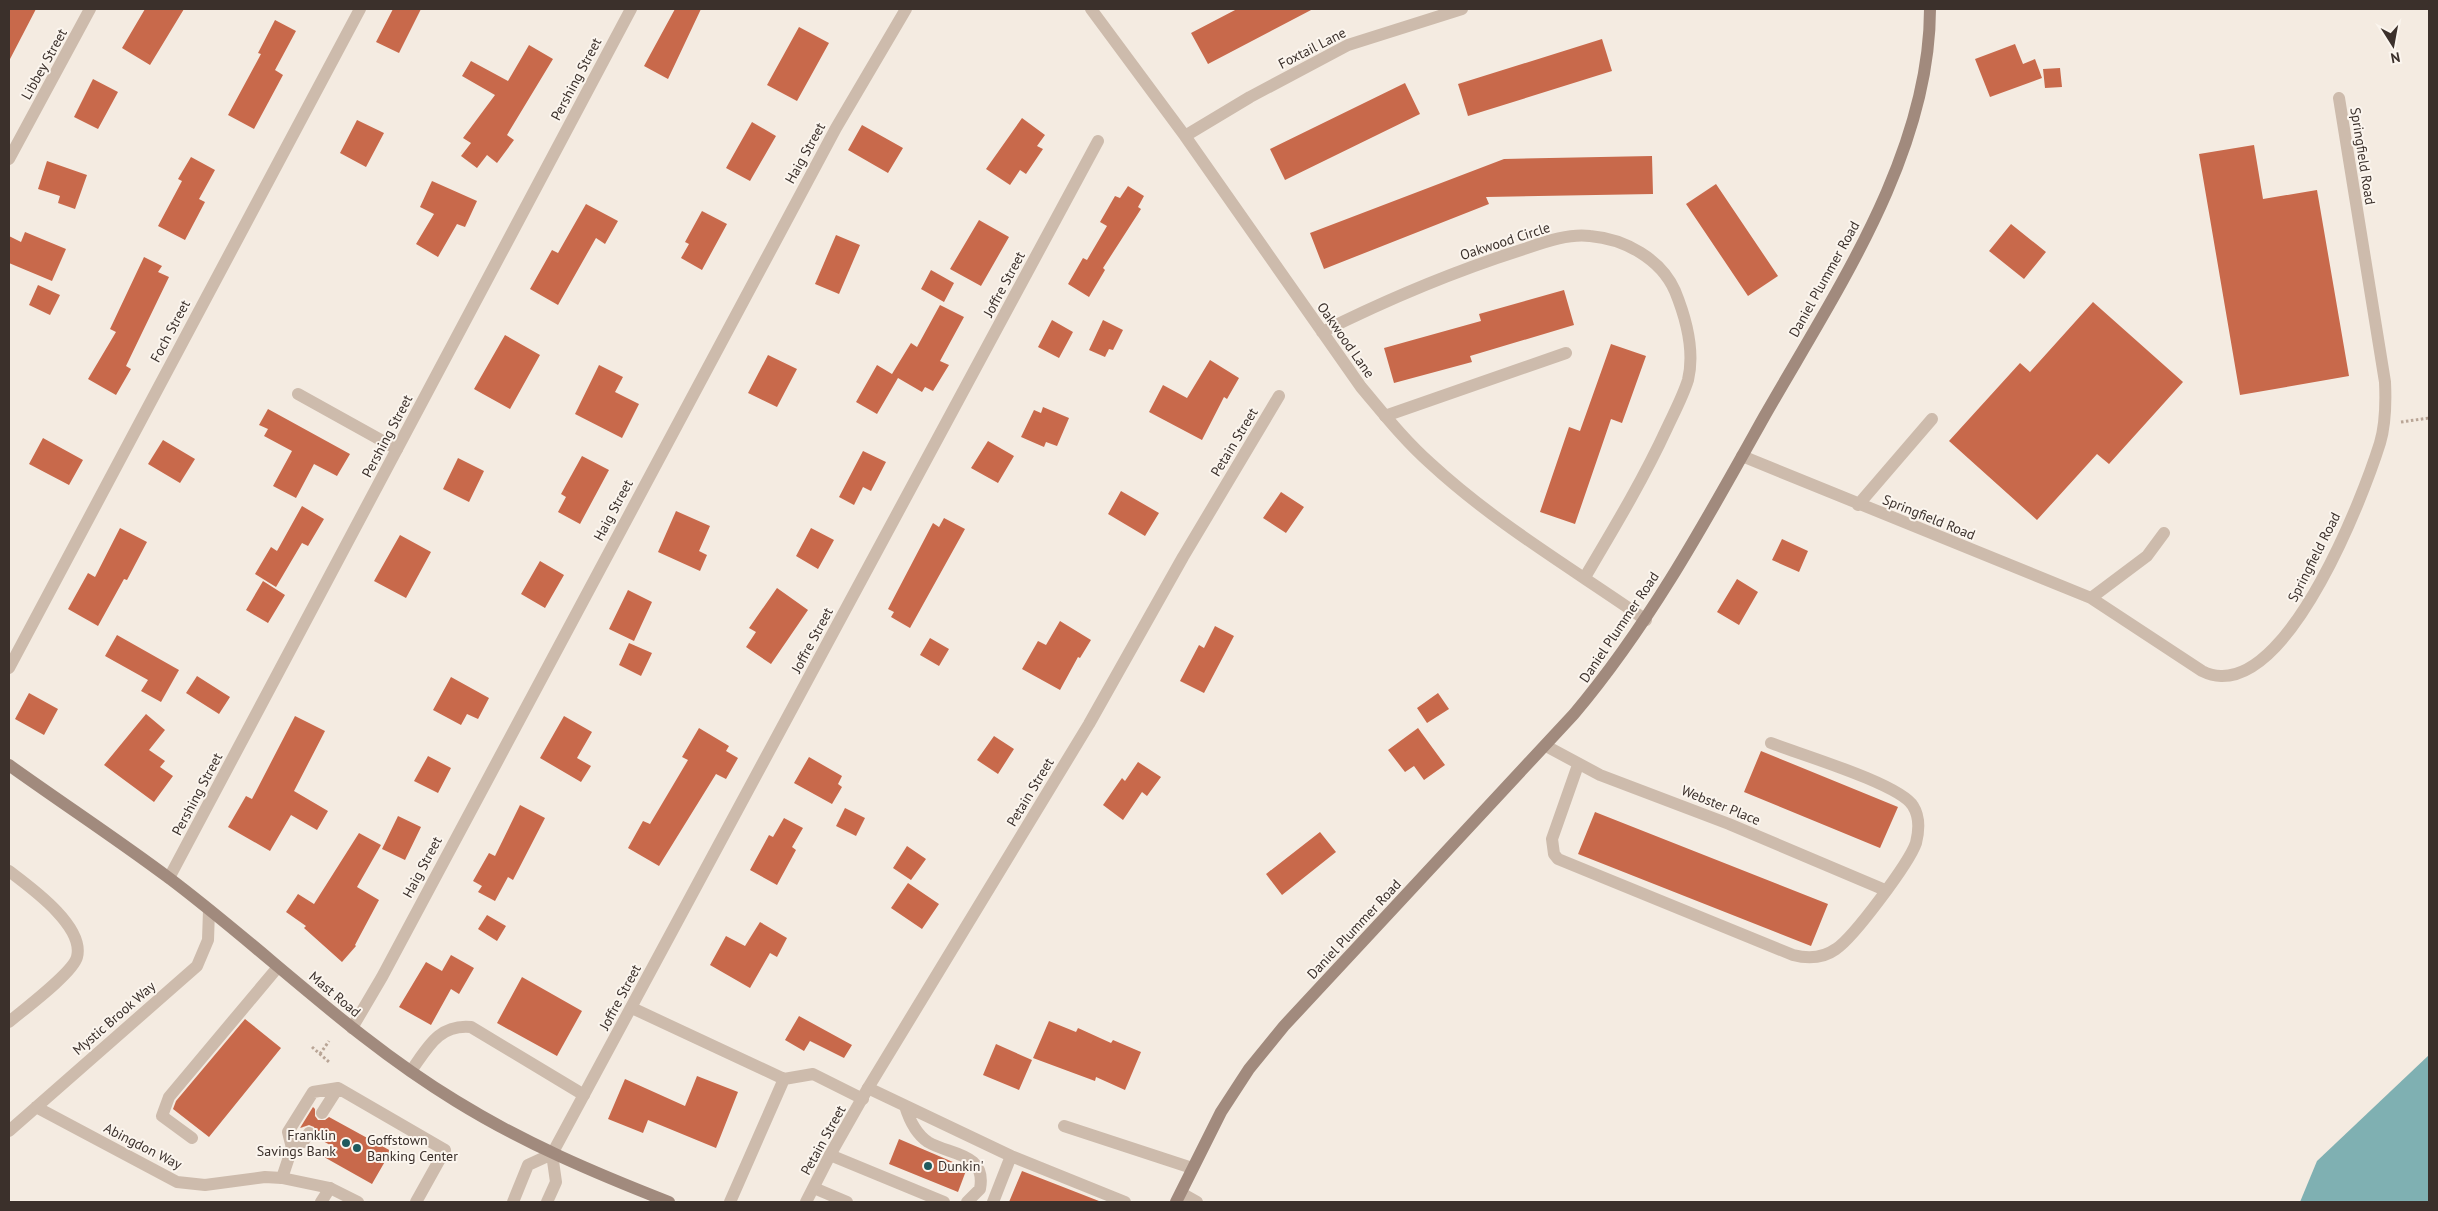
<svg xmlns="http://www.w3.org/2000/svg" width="2438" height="1211" font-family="'PT Sans',sans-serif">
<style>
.water{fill:#7fb0b2}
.building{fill:#c8694b}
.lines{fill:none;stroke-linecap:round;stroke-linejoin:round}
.path{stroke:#b9a596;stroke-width:3;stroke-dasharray:2.5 2.5;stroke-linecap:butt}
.lane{stroke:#cdbbac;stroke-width:12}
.street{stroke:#cdbbac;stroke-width:12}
.secondary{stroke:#a18a7d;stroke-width:12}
.poi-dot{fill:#1f5a5e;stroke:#fbf5ee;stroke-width:2}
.labels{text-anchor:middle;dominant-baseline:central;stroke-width:4;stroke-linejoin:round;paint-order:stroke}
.street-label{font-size:14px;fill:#3b302b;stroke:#fbf5ee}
.poi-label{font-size:14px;fill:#3b302b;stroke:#fbf5ee;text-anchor:start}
</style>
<rect width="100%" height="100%" fill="#f4ebe1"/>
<path class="water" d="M2429 1055V1202H2300L2317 1161Z"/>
<path class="building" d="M9 9H36L9 61Z
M145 9H184L150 65 122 48Z
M393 9H421L399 53 376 42Z
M675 9H701L668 79 644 66Z
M1237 9H1313L1208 64 1191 33Z
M275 20 296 31 275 70 283 75 254 129 228 115 261 54 258 53Z
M799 27 829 43 797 101 767 85Z
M1602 39 1612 71 1468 116 1458 84Z
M2015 44 2023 64 2035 59 2042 78 1990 97 1975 59Z
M529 45 553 59 507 135 514 140 497 163 487 155 477 168 461 156 471 143 463 138 495 95 462 76 471 61 508 81Z
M2060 68 2062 87 2045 88 2043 69Z
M93 79 118 92 98 129 74 117Z
M1405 83 1420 114 1285 180 1270 149Z
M1022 118 1045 135 1037 146 1043 149 1026 174 1020 170 1010 185 986 169Z
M357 120 384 133 366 167 340 153Z
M752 122 776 136 750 181 726 168Z
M862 125 903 148 888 173 848 150Z
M2254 145 2263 199 2317 190 2349 376 2240 395 2199 154Z
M1652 156 1653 194 1486 197 1489 204 1324 269 1310 233 1504 159Z
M191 157 215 170 199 199 205 202 185 240 158 226 182 181 178 179Z
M47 161 87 175 75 209 58 203 60 196 38 189Z
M432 181 477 201 465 227 457 224 438 257 416 244 434 214 420 207Z
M1716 184 1778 276 1748 296 1686 204Z
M1128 186 1144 196 1138 207 1141 209 1103 268 1105 270 1089 297 1068 284 1083 258 1087 260 1107 226 1100 222 1115 196 1120 198Z
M586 204 618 221 605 244 596 238 558 305 530 289 552 250 558 253Z
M702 211 727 224 702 270 681 258 689 244 685 242Z
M979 220 1009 237 981 286 950 269Z
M2011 224 2046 252 2024 279 1989 251Z
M25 232 66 249 52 281 9 263V236L21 242Z
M836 235 860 245 839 294 815 284Z
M144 257 162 266 158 272 169 277 126 366 131 369 116 395 88 379 116 332 110 329Z
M931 270 954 283 944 302 921 289Z
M38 285 60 295 50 315 29 305Z
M1564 290 1574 325 1470 356 1472 362 1394 383 1384 348 1481 321 1479 314Z
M2093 302 2183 382 2109 464 2097 454 2037 520 1949 441 2020 363 2030 372Z
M940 305 964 317 940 361 949 365 933 391 925 387 922 392 898 378 877 414 856 402 877 365 892 374 911 343 917 347Z
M1052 320 1073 332 1059 358 1038 347Z
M1103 320 1123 330 1113 350 1109 349 1105 357 1089 350Z
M505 335 540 355 510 409 474 389Z
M1611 344 1646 356 1622 423 1611 419 1575 524 1540 512 1569 427 1580 431Z
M768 355 797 369 777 407 748 393Z
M1210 360 1239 378 1227 399 1224 397 1202 440 1149 412 1163 385 1187 398Z
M599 365 623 377 615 392 639 404 622 438 575 414Z
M1043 407 1069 418 1057 446 1046 442 1044 447 1021 437 1034 410 1041 413Z
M268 409 350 454 337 476 314 464 296 498 273 486 292 451 264 436 268 429 259 425Z
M43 438 83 460 69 485 29 464Z
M163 440 195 459 180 483 148 464Z
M988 441 1014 456 998 483 971 468Z
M863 451 886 462 871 491 863 487 854 505 839 497Z
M582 456 609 470 580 524 558 512 566 497 561 494Z
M458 458 484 471 469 502 443 489Z
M1121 491 1159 513 1145 536 1108 514Z
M1281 492 1304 507 1286 533 1263 518Z
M302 506 324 519 308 546 302 543 276 587 255 574 271 547 277 551Z
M676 511 710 526 699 551 707 555 700 571 658 552Z
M944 518 965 529 910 628 891 617 894 612 888 609 933 523 939 527Z
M120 528 147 542 127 580 124 579 98 626 68 609 88 573 95 577Z
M811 528 834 540 818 569 796 556Z
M400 535 431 552 406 598 374 581Z
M1782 539 1808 551 1799 572 1772 560Z
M540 561 564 575 545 608 521 594Z
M1737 579 1758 592 1739 625 1717 612Z
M263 581 285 595 268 623 246 610Z
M777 588 808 610 771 664 746 647 756 632 749 628Z
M628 590 652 602 634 641 609 629Z
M1060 621 1091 640 1080 658 1078 657 1060 690 1022 669 1038 641 1046 645Z
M1215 626 1234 636 1204 693 1180 681 1199 645 1204 648Z
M117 635 179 670 161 702 141 691 148 680 105 656Z
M930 638 949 649 939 666 920 655Z
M629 643 652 653 641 676 619 665Z
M197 676 230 697 219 714 186 693Z
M451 677 489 698 478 719 467 714 461 725 433 710Z
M29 693 58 709 44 735 15 719Z
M1438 693 1449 709 1427 723 1417 708Z
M146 714 165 730 149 750 165 761 160 767 173 776 154 802 104 765Z
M295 716 325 731 294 791 328 811 317 830 291 815 270 851 228 827 246 796 252 799Z
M564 716 592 732 577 758 591 766 581 782 540 758Z
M699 728 729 746 726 751 738 758 726 779 716 774 659 866 628 848 643 821 650 824 688 760 682 757Z
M1418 728 1445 765 1424 780 1414 766 1405 772 1388 750Z
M994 736 1014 749 998 774 977 760Z
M1761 751 1898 807 1880 848 1744 792Z
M428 756 451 768 438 793 414 781Z
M809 757 842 776 838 784 842 787 832 804 794 783Z
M1138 762 1161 777 1147 796 1142 792 1123 820 1103 805 1122 778 1125 781Z
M520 805 545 818 513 880 508 877 495 901 478 892 482 886 473 881 489 853 495 856Z
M845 808 865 818 856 836 836 826Z
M1595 812 1828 904 1811 946 1578 854Z
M398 816 421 827 405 860 382 849Z
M784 818 803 828 792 847 796 850 777 885 750 870 769 835 773 837Z
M1320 832 1336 852 1282 895 1266 874Z
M359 833 381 845 357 887 379 900 355 945 356 946 342 962 304 928 306 926 286 912 298 894 314 904Z
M907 846 926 859 911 880 893 868Z
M908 883 939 904 922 929 891 908Z
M487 915 506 926 497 941 478 929Z
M760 922 787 938 777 957 770 953 750 988 710 965 726 936 745 946Z
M451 955 474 968 459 994 451 989 431 1025 399 1007 426 962 442 971Z
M522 977 582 1011 557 1056 497 1023Z
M799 1016 852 1045 844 1058 810 1041 804 1051 785 1040Z
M245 1019 281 1048 209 1137 173 1109 176 1101Z
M1049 1021 1076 1032 1078 1028 1111 1043 1113 1040 1141 1052 1125 1090 1096 1077 1095 1081 1033 1058Z
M996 1044 1032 1060 1019 1090 983 1075Z
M697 1076 738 1092 716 1148 648 1120 643 1133 608 1119 625 1079 685 1106Z
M313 1107 315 1109V1116L318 1120H325L329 1117 391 1151 372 1184 324 1157 330 1145 316 1137 317 1133 314 1127 309 1125 300 1128Z
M899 1139 967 1168 958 1192 889 1164Z
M1022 1171 1099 1201V1202H1009Z"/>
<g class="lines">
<path class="path" d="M2401 422 2429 418
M312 1047 329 1062
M320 1054 329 1041"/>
<path class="lane" d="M298 394 397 449
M1385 416 1566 353
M1742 456 2091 598 2202 671C2208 674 2214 676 2221 676 2293 678 2362 500 2380 443 2386 423 2386 403 2385 382L2339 98
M1858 505 1932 419
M2091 598 2147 556 2164 533
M1578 765 1552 839 1554 854 1558 859 1793 955C1808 959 1822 959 1836 949 1854 937 1909 863 1916 843 1919 831 1920 817 1913 806 1900 784 1799 754 1771 743
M9 871C30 887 85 926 77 957 73 973 23 1010 9 1022
M632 1008 784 1079 813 1074 863 1099
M411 1071C428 1047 439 1024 471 1027L584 1095
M868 1088 1011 1156 993 1202
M905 1106C909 1119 916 1134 928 1142 949 1155 987 1152 980 1189L967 1202
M322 1113 338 1088
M1064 1126 1192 1168
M192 1138 162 1116 169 1097 278 967
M292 1148 303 1142 309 1133
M830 1155 944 1202
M1011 1156 1125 1202
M282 1178 292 1148 288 1132 313 1092 338 1088 445 1150 416 1202
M814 1188 847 1202
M1181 1193 1197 1202
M321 1202 330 1188
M730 1202 784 1079"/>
<path class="street" d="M1091 9 1185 136 1361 387C1383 413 1404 440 1430 463 1496 524 1573 569 1646 620
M1185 136 1250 97 1348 45 1462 9
M9 159 90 9
M1322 332C1386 300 1452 272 1521 250 1542 243 1568 233 1590 236 1625 239 1661 259 1675 291 1686 318 1695 351 1688 380 1683 396 1674 413 1667 428 1643 480 1614 528 1585 577
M9 668 360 9
M1546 746 1600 775 1729 824 1885 890
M169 878 631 9
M352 1028 382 977 836 128 906 9
M36 1107 177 1182 205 1185 265 1177 282 1178 330 1188 358 1202
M9 1131 197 966 208 940 209 910
M552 1154 1098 141
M513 1202 528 1165 552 1154
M547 1202 556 1182 552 1154
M806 1202 830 1155 868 1088 1089 724 1183 557 1279 396"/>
<path class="secondary" d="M9 765C62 803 117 839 169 878 266 951 352 1038 456 1101 524 1143 595 1173 669 1202
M1176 1202 1221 1112 1249 1069 1284 1026 1574 714C1650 624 1707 519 1764 417 1834 294 1930 155 1930 9"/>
</g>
<g class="poi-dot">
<circle cx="346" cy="1143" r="5"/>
<circle cx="357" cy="1148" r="5"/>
<circle cx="928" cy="1166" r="5"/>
</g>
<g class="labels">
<g class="street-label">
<text transform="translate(1312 48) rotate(-27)">Foxtail Lane</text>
<text transform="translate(44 64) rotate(-61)">Libbey Street</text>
<text transform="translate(576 79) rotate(-62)">Pershing Street</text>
<text transform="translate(805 153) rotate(-61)">Haig Street</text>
<text transform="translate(2363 156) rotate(81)">Springfield Road</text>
<text transform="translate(1505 241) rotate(-18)">Oakwood Circle</text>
<text transform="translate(1824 279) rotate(-61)">Daniel Plummer Road</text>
<text transform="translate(1004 284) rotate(-62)">Joffre Street</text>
<text transform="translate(170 331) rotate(-62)">Foch Street</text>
<text transform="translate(1346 340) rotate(55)">Oakwood Lane</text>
<text transform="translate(387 436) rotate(-62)">Pershing Street</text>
<text transform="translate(1234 442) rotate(-59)">Petain Street</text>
<text transform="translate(613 510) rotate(-62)">Haig Street</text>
<text transform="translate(1929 517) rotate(22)">Springfield Road</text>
<text transform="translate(2314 557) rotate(-63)">Springfield Road</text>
<text transform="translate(1619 627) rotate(-56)">Daniel Plummer Road</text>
<text transform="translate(812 640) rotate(-62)">Joffre Street</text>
<text transform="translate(1030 792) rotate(-59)">Petain Street</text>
<text transform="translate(197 794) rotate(-62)">Pershing Street</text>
<text transform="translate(1721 805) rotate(22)">Webster Place</text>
<text transform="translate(422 867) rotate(-62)">Haig Street</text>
<text transform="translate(1354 929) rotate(-47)">Daniel Plummer Road</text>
<text transform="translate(335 994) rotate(40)">Mast Road</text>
<text transform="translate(620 997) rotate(-62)">Joffre Street</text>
<text transform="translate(114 1018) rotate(-41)">Mystic Brook Way</text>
<text transform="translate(823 1140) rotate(-61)">Petain Street</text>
<text transform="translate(143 1146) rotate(27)">Abingdon Way</text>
</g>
<g class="poi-label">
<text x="336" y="1135" text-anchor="end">Franklin<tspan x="336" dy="16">Savings Bank</tspan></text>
<text x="367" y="1140">Goffstown<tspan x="367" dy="16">Banking Center</tspan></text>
<text x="938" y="1166">Dunkin'</text>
</g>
</g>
<rect width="2438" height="1211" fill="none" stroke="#3b302b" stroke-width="20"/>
<g transform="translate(2393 45) rotate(169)" stroke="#fbf5ee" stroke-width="4" paint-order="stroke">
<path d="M0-4L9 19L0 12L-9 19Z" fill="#3b302b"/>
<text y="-8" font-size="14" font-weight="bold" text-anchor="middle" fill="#3b302b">N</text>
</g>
</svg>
